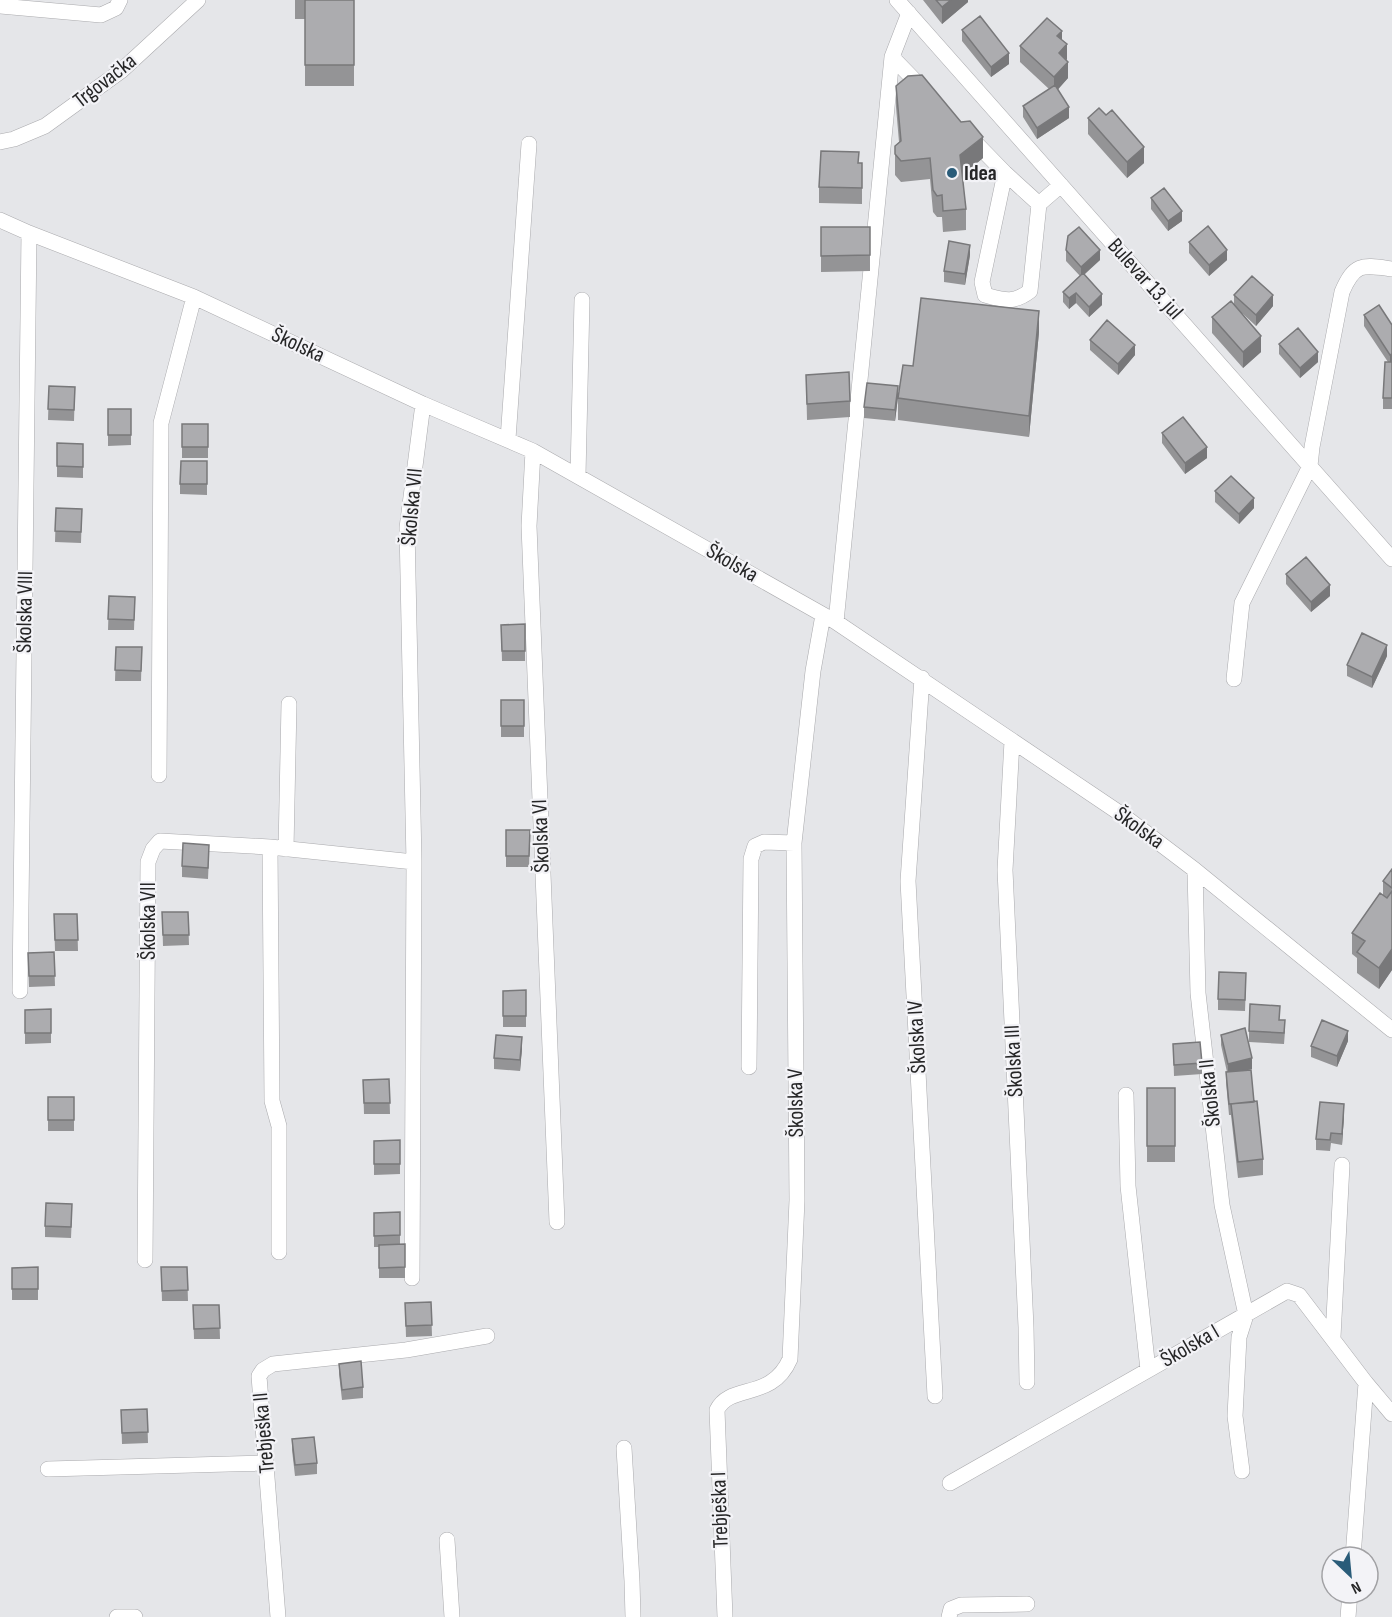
<svg xmlns="http://www.w3.org/2000/svg" width="1392" height="1617" font-family="'Sofia Sans Condensed',sans-serif">
<style>
.lines{fill:none;stroke-linecap:round;stroke-linejoin:round}
.minor-casing{stroke:#aaaaad;stroke-width:16}
.minor{stroke:#fff;stroke-width:15}
.wall{fill:#949496}
.shaded-wall{fill:#78787a}
.building{fill:#acacaf;stroke:#78787a;stroke-width:1.5}
.poi-dot{fill:#2a5c79;stroke:#f3f3f7;stroke-width:2}
.labels{text-anchor:middle;dominant-baseline:central;stroke-width:4.5;stroke-linejoin:round;paint-order:stroke}
.street-label{font-size:22px;fill:#262627;stroke:#f3f3f7}
.poi-label{font-size:22px;font-weight:bold;fill:#262627;stroke:#f3f3f7;text-anchor:start}
</style>
<rect width="100%" height="100%" fill="#e5e6e9"/>
<g class="lines">
<defs>
<path id="minor" d="M897 0 1392 559
M0 6 101 15 116 8 120 0
M892 57 923 89
M969 136 1005 173 1039 204 1061 185
M0 142 14 139 45 126 121 71 198 0
M1005 173 982 282 985 295C1004 300 1013 304 1030 291L1039 204
M0 220 29 233 194 297 423 404 533 451 836 622 1121 814 1195 870 1392 1030
M508 439 529 144
M533 451 529 526 557 1222
M578 475 582 300
M836 622 892 57 909 13
M922 678 908 881 935 1396
M1234 679 1242 603 1310 466 1312 447 1342 292C1355 262 1363 265 1392 269
M1012 741 1005 870 1026 1327 1027 1382
M159 775 161 423 194 297
M270 847 272 1101 279 1126V1252
M286 849 289 704
M1195 870 1198 993 1222 1205 1246 1315 1239 1337 1235 1416 1242 1471
M20 991 29 233
M749 1067 751 859 755 846 764 842 794 843 813 671 823 615
M1126 1095 1128 1186 1148 1370
M145 1260 148 862 153 849 160 841 270 847 414 862
M412 1278 414 862 407 528 423 404
M1333 1337 1342 1165
M624 1448 632 1581 633 1617
M48 1469 266 1463
M950 1483 1287 1291 1299 1295 1366 1383 1392 1414
M447 1540 452 1617
M1353 1557 1366 1383
M117 1617H135
M278 1617 259 1376 263 1370 273 1364 406 1350 487 1336
M725 1617 717 1410C730 1383 772 1401 790 1359L797 1200 794 843
M949 1617 951 1609 961 1605 1027 1604
M1348 1617 1350 1593"/>
</defs>
<use href="#minor" class="minor-casing"/>
<use href="#minor" class="minor"/>
</g>
<path class="wall" d="M295 0H354V86H305V19H295Z
M923 0H968V2L942 24Z
M962 30 1009 64 991 77 962 41Z
M1062 40 1067 61 1068 78 1057 90 1069 118 1037 139 1023 117V106L1049 89 1020 62V46Z
M896 86 983 158 962 175 966 209V230L943 232 942 217H937L933 212 930 179 901 182 895 175V146L899 142 896 107Z
M1106 115 1144 163 1127 178 1088 134V118Z
M859 163H862V204L819 203V187Z
M1151 198 1182 221 1168 231 1151 209Z
M821 227H870V271L821 272Z
M1189 242 1227 260 1209 276 1189 253Z
M1066 250 1100 260 1084 275 1102 305 1089 317 1076 303 1069 309 1063 302V292L1080 276 1066 261Z
M970 255 965 285 944 282V271Z
M1234 295 1273 306 1256 326 1242 313 1261 352 1243 368 1212 333V317L1234 304Z
M1364 315 1392 325V409H1383V398L1388 362 1364 326Z
M1039 332 1029 437 898 420V398L913 366Z
M1090 340 1135 355 1118 375 1090 350Z
M1279 344 1318 362 1300 378 1279 354Z
M806 375 850 401V417L807 420Z
M49 386 75 387 74 421 48 420Z
M898 397 895 421 864 418V407Z
M108 409H131V445L108 446Z
M182 424H208V458H182Z
M1162 433 1207 458 1185 474 1162 443Z
M57 443 83 444V478L57 477Z
M207 461V495L180 494V484Z
M1215 491 1254 508 1239 524 1215 502Z
M56 508 82 509 81 543 55 542Z
M1286 574 1330 596 1311 612 1286 584Z
M109 596 135 597 134 630H108Z
M525 624V661H502L501 625Z
M116 647H142L141 681H115Z
M1387 656 1372 688 1347 676V665Z
M501 700H524V737H501Z
M506 830H530L529 867H506Z
M209 856 208 879 182 877V866Z
M1392 869V970L1379 989 1357 973V958L1352 954V933L1383 895V881Z
M162 912H188L189 945 163 946Z
M54 914H77L78 951H55Z
M54 952 55 986 29 987 28 953Z
M1246 983 1245 1011 1218 1010V999Z
M526 990V1027H503V991Z
M51 1009V1043L25 1044V1010Z
M1279 1020 1285 1031 1284 1044 1249 1042V1031Z
M1221 1035 1252 1069 1247 1070 1254 1102 1263 1159V1175L1238 1178 1231 1115H1229L1226 1082V1072H1227L1221 1045Z
M1348 1041 1337 1067 1311 1057V1046Z
M1173 1044 1202 1063V1074L1174 1076Z
M522 1048 520 1071 494 1069V1058Z
M389 1079 390 1114H364L363 1080Z
M1147 1088H1175V1162H1147Z
M48 1097H74V1131H48Z
M1344 1115 1342 1145 1331 1143 1330 1151 1316 1150V1139Z
M400 1140V1174L374 1175V1141Z
M400 1212V1244H405V1278H379V1247H374V1213Z
M72 1215 71 1238 45 1237V1226Z
M38 1267V1300H12V1268Z
M161 1267H187L188 1301H162Z
M431 1302 432 1336 406 1337 405 1303Z
M193 1305H219L220 1339H194Z
M339 1364 363 1387V1398L342 1400 339 1374Z
M147 1409 148 1443 122 1444 121 1410Z
M292 1439 317 1463V1474L295 1476 292 1450Z"/>
<path class="shaded-wall" d="M951 0H968V2L942 24V7Z
M1062 31V47L1057 36Z
M1067 44V60L1059 53Z
M1009 53V64L991 77V67Z
M1068 62V78L1054 94V77Z
M1069 107V118L1037 139V128Z
M983 137V158L960 177V155Z
M1144 147V163L1127 178V162Z
M1182 211V221L1168 231V221Z
M970 245V255L965 285V274Z
M1100 250V260L1081 277V267Z
M1227 250V260L1209 276V265Z
M1076 293V303L1069 309V298Z
M1102 294V305L1089 317V307Z
M1273 295V306L1256 326V315Z
M1039 311V332L1029 437V416Z
M1261 336V352L1243 368V352Z
M1135 345V355L1118 375V364Z
M1318 352V362L1300 378V368Z
M1392 354V364L1390 366V355Z
M898 386V397L895 421V410Z
M1207 447V458L1185 474V463Z
M1254 498V508L1239 524V514Z
M1330 585V596L1311 612V602Z
M1387 645V656L1372 688V677Z
M1392 949V970L1379 989V968Z
M1348 1031V1041L1337 1067V1056Z
M522 1037V1048L520 1071V1060Z
M1252 1058V1069L1228 1075V1064Z
M1344 1104V1115L1342 1145V1134Z"/>
<path class="building" d="M305 0H354V65H305Z
M936 0H951L942 7Z
M980 16 1009 53 991 67 962 30Z
M1047 18 1062 31 1057 36 1067 44 1059 53 1068 62 1054 77 1020 46Z
M922 75 961 122 970 121 983 137 960 155 966 209 943 211 942 195 937 196 933 190 930 158 901 161 895 154V146L901 141 896 86 908 76Z
M1055 85 1069 107 1037 128 1023 106Z
M1099 108 1106 115 1112 110 1144 147 1127 162 1088 118Z
M821 151 859 152 858 163H862V188L819 187Z
M1164 188 1182 211 1168 221 1151 198Z
M1208 226 1227 250 1209 265 1189 242Z
M821 227H870V255L821 256Z
M1079 227 1100 250 1081 267 1066 250 1068 236Z
M949 241 970 245 965 274 944 271Z
M1083 273 1102 294 1089 307 1076 293 1069 298 1063 292Z
M1252 276 1273 295 1256 315 1234 295Z
M921 298 1039 311 1029 416 898 398 903 365 913 366Z
M1231 301 1261 336 1243 352 1212 317Z
M1379 305 1392 325V354L1390 355 1364 315Z
M1107 320 1135 345 1118 364 1090 340Z
M1298 328 1318 352 1300 368 1279 344Z
M1385 362H1392V398H1383Z
M849 372 850 401 807 404 806 375Z
M867 383 898 386 895 410 864 407Z
M49 386 75 387 74 410 48 409Z
M108 409H131V435H108Z
M1183 417 1207 447 1185 463 1162 433Z
M182 424H208V447H182Z
M57 443 83 444V467L57 466Z
M181 461H207V484H180Z
M1231 476 1254 498 1239 514 1215 491Z
M56 508 82 509 81 532 55 531Z
M1306 557 1330 585 1311 602 1286 574Z
M109 596 135 597 134 620 108 619Z
M525 624V651H502L501 625Z
M1362 633 1387 645 1372 677 1347 665Z
M116 647H142L141 671 115 670Z
M501 700H524V726H501Z
M506 830H530L529 856H506Z
M183 843 209 845 208 868 182 866Z
M1392 869V888L1383 881Z
M1392 891V949L1379 968 1357 952 1365 941 1352 933 1380 893 1387 898Z
M162 912H188L189 935H163Z
M54 914H77L78 940H55Z
M54 952 55 976H29L28 953Z
M1219 972 1246 973 1245 1000 1218 999Z
M526 990V1016H503V991Z
M1250 1004 1280 1006 1279 1020H1285L1284 1033 1249 1031Z
M51 1009V1033H25V1010Z
M1322 1020 1348 1031 1337 1056 1311 1046Z
M1245 1028 1252 1058 1228 1064 1221 1035Z
M496 1035 522 1037 520 1060 494 1058Z
M1200 1042 1202 1063 1174 1065 1173 1044Z
M1251 1070 1254 1102 1229 1104 1226 1072Z
M389 1079 390 1103H364L363 1080Z
M1147 1088H1175V1146H1147Z
M48 1097H74V1120H48Z
M1257 1101 1263 1159 1238 1162 1231 1104Z
M1320 1102 1344 1104 1342 1134 1331 1133 1330 1140 1316 1139Z
M400 1140V1164H374V1141Z
M46 1203 72 1204 71 1227 45 1226Z
M400 1212V1235L374 1236V1213Z
M405 1244V1267L379 1268V1245Z
M38 1267V1289H12V1268Z
M161 1267H187L188 1290 162 1291Z
M431 1302 432 1325 406 1326 405 1303Z
M193 1305H219L220 1328 194 1329Z
M361 1361 363 1387 342 1390 339 1364Z
M147 1409 148 1432 122 1433 121 1410Z
M314 1437 317 1463 295 1465 292 1439Z"/>
<circle class="poi-dot" cx="952" cy="173" r="6"/>
<g class="labels">
<g class="street-label">
<text transform="translate(105 81) rotate(-38)">Trgovačka</text>
<text transform="translate(1145 279) rotate(48)">Bulevar 13. jul</text>
<text transform="translate(298 345) rotate(25)">Školska</text>
<text transform="translate(412 507) rotate(-85)">Školska VII</text>
<text transform="translate(732 563) rotate(30)">Školska</text>
<text transform="translate(25 612) rotate(-89)">Školska VIII</text>
<text transform="translate(1139 828) rotate(36)">Školska</text>
<text transform="translate(541 836) rotate(-92)">Školska VI</text>
<text transform="translate(148 921) rotate(-90)">Školska VII</text>
<text transform="translate(917 1037) rotate(-93)">Školska IV</text>
<text transform="translate(1014 1061) rotate(-93)">Školska III</text>
<text transform="translate(1210 1093) rotate(-96)">Školska II</text>
<text transform="translate(796 1103) rotate(-91)">Školska V</text>
<text transform="translate(1190 1346) rotate(-30)">Školska I</text>
<text transform="translate(264 1433) rotate(-95)">Trebješka II</text>
<text transform="translate(720 1510) rotate(-92)">Trebješka I</text>
</g>
<g class="poi-label">
<text x="964" y="173">Idea</text>
</g>
</g>
<g transform="translate(1350 1575) rotate(154)"><circle r="28" fill="#f3f3f7" stroke="#a1a1a4" stroke-width="1.5"/>
<path d="M0-4.5L10 22L0 15L-10 22Z" fill="#2a5c79"/>
<text y="-9" font-size="16" font-weight="bold" text-anchor="middle" fill="#262627">N</text>
</g>
</svg>
